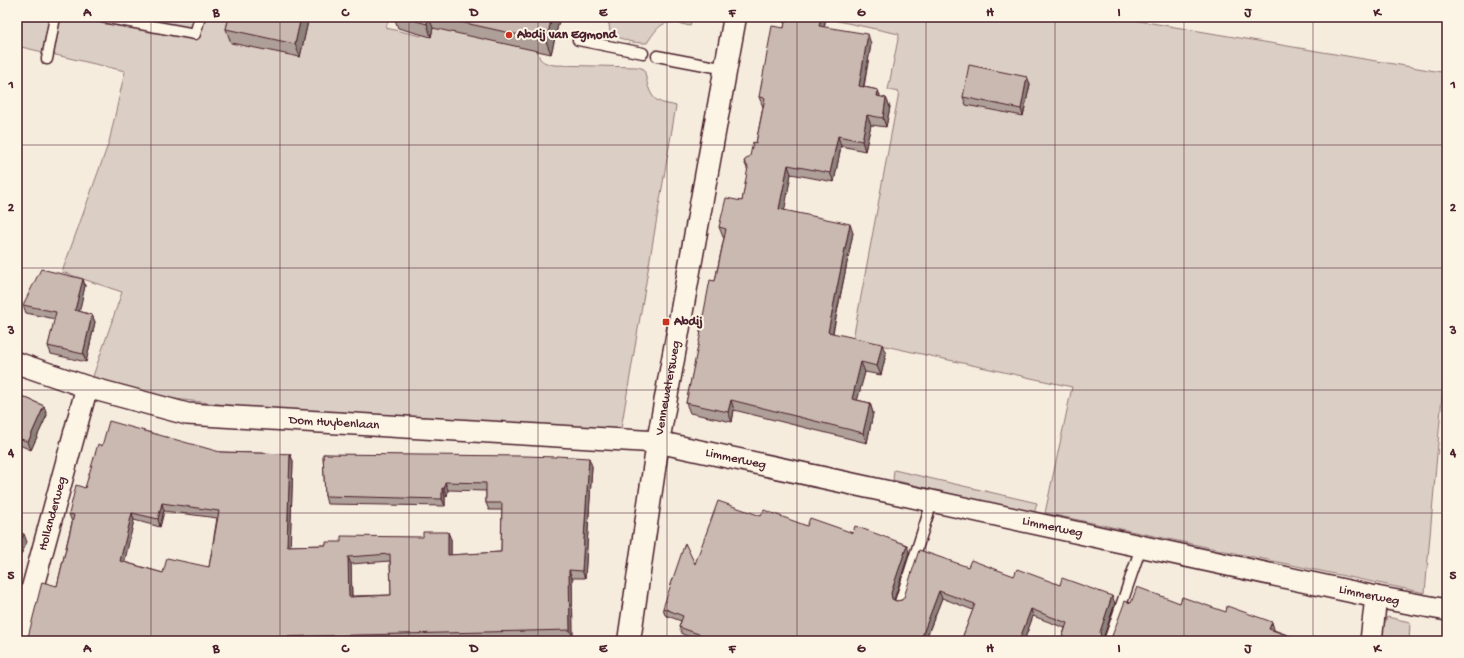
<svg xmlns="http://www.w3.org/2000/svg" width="1464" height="658" font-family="'Gochi Hand',sans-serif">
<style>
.green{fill:#dbcec4;stroke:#927678}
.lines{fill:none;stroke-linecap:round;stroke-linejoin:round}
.lane-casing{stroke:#4a1f2b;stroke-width:13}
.street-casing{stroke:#4a1f2b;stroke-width:24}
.secondary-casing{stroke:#4a1f2b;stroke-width:25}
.lane{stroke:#fcf5e5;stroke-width:10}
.street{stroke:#fcf5e5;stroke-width:21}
.secondary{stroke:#fcf5e5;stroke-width:22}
.wall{fill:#ae9f98;stroke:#4a1f2b;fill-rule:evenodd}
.shaded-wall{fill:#8d827c;stroke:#4a1f2b}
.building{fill:#cab9b1;stroke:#4a1f2b;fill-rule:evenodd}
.grid{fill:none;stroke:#4a1f2b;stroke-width:1;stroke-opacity:0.55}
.poi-dot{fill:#c8321e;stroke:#fcf5e5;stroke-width:1.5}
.labels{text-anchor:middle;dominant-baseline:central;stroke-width:4;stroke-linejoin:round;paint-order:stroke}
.poi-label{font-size:13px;font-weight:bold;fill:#4a1f2b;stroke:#fcf5e5;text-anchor:start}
.street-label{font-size:13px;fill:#4a1f2b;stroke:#fcf5e5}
.neatline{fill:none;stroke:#4a1f2b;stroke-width:1.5}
.grid-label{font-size:13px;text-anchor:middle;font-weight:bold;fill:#4a1f2b}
</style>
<rect width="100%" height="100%" fill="#f5ecde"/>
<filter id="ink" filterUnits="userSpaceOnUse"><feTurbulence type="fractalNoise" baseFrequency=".025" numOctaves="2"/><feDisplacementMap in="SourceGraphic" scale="8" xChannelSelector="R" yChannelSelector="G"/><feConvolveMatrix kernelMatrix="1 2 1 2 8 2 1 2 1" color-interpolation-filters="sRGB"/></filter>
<g filter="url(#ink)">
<path class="green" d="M17 17H71L118 26 138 27 163 17H389L386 28 421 36 424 23 537 48C539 61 541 62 554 65L638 67 644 69C647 80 648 95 658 101 663 104 671 104 676 106L621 429 313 415 175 399 137 393 91 382 122 292 62 272 109 142 125 71 17 46Z
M608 17H692L690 26C665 20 662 20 647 43 631 43 624 41 610 32Z
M819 17H1116L1447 73V339L1425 593 1045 513 1072 387 853 339 899 92 888 90 899 34Z
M894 470 1037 503 1034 514 893 480Z
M1387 617 1410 622 1409 641H1380L1381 633Z"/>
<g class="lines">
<defs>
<path id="lane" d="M103 17 195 34 200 17
M578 40 643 53
M657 56 726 69
M47 59 55 17
M900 602 932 502
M1109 641 1141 547"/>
<g id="street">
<path id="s1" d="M17 363 87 387 187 414 658 442 1376 597 1447 610"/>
<path id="s2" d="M18 641 87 387"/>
<path d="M1371 641 1376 597"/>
</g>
<g id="secondary">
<path id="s3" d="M629 641 658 442 735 17"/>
</g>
</defs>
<use href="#lane" class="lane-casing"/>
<use href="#street" class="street-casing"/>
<use href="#secondary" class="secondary-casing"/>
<use href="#lane" class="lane"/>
<use href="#street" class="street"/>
<use href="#secondary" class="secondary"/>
</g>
<path class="wall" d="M229 17H309L300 57 231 43 226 29Z
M394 17H560L551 54 433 28 431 37 398 28Z
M786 17H826L824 27 871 44 864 87 878 90 880 97 886 98 890 107 886 127 871 125 865 151 841 146 834 182 791 174 784 210 853 233 833 333 886 354 881 375 865 372 857 400 870 403 873 413 867 443 734 410 732 422 690 413 686 403 701 335 700 332 715 281 724 237H723L719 227 742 201 748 171 744 161 750 156 756 143 763 107 759 97 784 28Z
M1027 77 1030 84 1023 116 966 105 963 97Z
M83 279 85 286 79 311 92 315 95 322 86 362 51 354 48 346 55 319 26 313 23 305Z
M17 394 44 406 47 415 31 450 17 444V445Z
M102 446 220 452 290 454 293 461 290 546 326 545 451 539V555L501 552 502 510H489L486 503V491L448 490 447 496H445V506L327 504 325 496 323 454 592 466 585 578H572L573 638 431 641H27L57 586 72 522 69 514 85 488ZM164 511 217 518 209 567 163 573 124 562 134 520 160 527ZM390 561 391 595 352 596 351 564Z
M761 516 807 526 853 533 909 552 894 600 896 601 902 600 968 567 1060 585 1115 603 1103 639 1105 640 1110 639 1112 636 1131 603H1180L1274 629V630L1304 641H1061L1065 628 1033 616 1024 641H961L973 610 942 598 926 639 935 641H701L682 634 679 627 681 621 665 615 663 608 695 564Z"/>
<path class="shaded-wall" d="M301 17H309L300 57 295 44Z
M428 17H429L433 28 431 37 427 24Z
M552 17H560L551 54 546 41Z
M821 17H826L823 35 819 26Z
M868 34 871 44 862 95 859 86Z
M1027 77 1030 84 1023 116 1021 109Z
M878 90 881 99 877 96Z
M886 98 890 107 886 127 883 118Z
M867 115 871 125 865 151 862 141Z
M838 136 841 146 834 182 830 173Z
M788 165 791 174 783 219 779 209Z
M850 224 853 233 831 341 828 332Z
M83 279 85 286 78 318 75 310Z
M92 315 95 322 86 362 83 354Z
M882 344 886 354 881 375 877 366Z
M861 362 865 372 855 409 852 399Z
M731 400 734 410 732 422 728 412Z
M870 403 873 413 867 443 863 433Z
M44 406 47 415 31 450 28 442Z
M290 454 293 461 290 553 287 546Z
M589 458 592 466 585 578 582 571Z
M445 482 448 490 447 496 444 489Z
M442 488 445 496V506L442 499Z
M162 503 164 511 160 527 158 519Z
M132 513 134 520 123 569 120 561Z
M448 532 451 539V562L448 555Z
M24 534 27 542 17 563V548Z
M907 545 909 552 894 600 892 599 891 593Z
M348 557 351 564 352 604 349 597Z
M569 570 572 578 573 638 570 630Z
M939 591 942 598 925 641 921 639Z
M1112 596 1115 603 1103 639 1101 638 1100 632Z
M1031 609 1033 616 1024 641H1019Z
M1272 622 1274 629 1272 636 1269 629Z
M1197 637 1199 641H1196Z"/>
<path class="building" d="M229 17H301L295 44 226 29Z
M402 17H428L427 24Z
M438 17H552L546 41Z
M786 17H821L819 26 868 34 859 86 878 90 877 96 886 98 883 118 867 115 862 141 838 136 830 173 788 165 779 209 850 224 828 332 882 344 877 366 861 362 852 399 870 403 863 433 731 400 728 412 686 403 701 332H700L710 280 715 281 726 229 719 227 726 198 742 201 748 167 744 161 750 156 753 142 756 143 765 98 759 97 772 26 784 28Z
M969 65 1027 77 1021 109 963 97Z
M41 269 83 279 75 310 92 315 83 354 48 346 56 312 23 305Z
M17 394 44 406 28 442 17 437Z
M109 421 220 452 290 454 287 546 326 545V542H341V536L423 537V532H448V555L501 552 502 503H486V483L445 482 444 489 442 488V499L325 496 323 454 525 456 556 457V456L589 458 582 571 569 570 570 630 233 638V641H27L42 582 57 586 74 515 69 514 76 485 85 488 98 444 102 446ZM162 503 219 511 209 567 167 558 163 573 120 561 132 513 158 519ZM390 554 391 595 349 597 348 557Z
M718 501 761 516 764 510 807 526 810 518 853 533 855 526 907 545 891 593 892 599 896 601 902 600 904 597 919 550 968 567 971 560 1014 576 1017 569 1060 585 1062 578 1112 596 1100 632 1101 638 1105 640 1110 639 1112 636 1125 601 1131 603 1137 587 1180 603 1182 597 1226 612 1227 606 1272 622 1269 629 1304 641H1210L1197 637 1196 641H1061L1067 623 1031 609 1019 641H961L975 604 939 591 921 639 935 641H718L679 627 683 616 663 608 685 543 695 564Z
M17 531 24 534 17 548Z"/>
</g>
<path class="grid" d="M151 17V641M280 17V641M409 17V641M538 17V641M667 17V641M797 17V641M926 17V641M1055 17V641M1184 17V641M1313 17V641M17 145H1447M17 268H1447M17 390H1447M17 513H1447"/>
<g class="poi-dot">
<circle cx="509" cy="35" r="4"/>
<rect x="662" y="318" width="8" height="8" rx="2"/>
</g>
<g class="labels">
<g class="poi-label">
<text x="517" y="35">Abdij van Egmond</text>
<text x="674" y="322">Abdij</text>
</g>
<g class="street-label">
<text stroke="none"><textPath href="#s3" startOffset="256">Vennewatersweg</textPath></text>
<text stroke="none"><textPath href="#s1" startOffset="325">Dom Huybenlaan</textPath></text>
<text stroke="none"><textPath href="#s1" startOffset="729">Limmerweg</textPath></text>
<text stroke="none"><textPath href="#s2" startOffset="132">Hollanderweg</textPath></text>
<text stroke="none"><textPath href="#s1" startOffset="1053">Limmerweg</textPath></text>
<text stroke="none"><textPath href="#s1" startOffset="1377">Limmerweg</textPath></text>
</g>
</g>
<rect width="1464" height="658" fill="none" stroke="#fcf5e5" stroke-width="44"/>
<rect x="22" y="22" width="1420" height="614" class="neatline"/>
<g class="grid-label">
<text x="87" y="16">A</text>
<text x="216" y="16">B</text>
<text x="345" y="16">C</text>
<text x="474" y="16">D</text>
<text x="603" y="16">E</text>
<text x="732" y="16">F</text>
<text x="861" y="16">G</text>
<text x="990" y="16">H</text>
<text x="1119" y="16">I</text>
<text x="1248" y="16">J</text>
<text x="1377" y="16">K</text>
<text x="11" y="88">1</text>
<text x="1453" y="88">1</text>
<text x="11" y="211">2</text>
<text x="1453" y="211">2</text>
<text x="11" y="334">3</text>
<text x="1453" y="334">3</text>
<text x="11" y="456">4</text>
<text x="1453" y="456">4</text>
<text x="11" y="579">5</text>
<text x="1453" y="579">5</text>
<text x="87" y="652">A</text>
<text x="216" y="652">B</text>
<text x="345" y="652">C</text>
<text x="474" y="652">D</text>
<text x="603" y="652">E</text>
<text x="732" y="652">F</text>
<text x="861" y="652">G</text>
<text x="990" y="652">H</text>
<text x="1119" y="652">I</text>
<text x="1248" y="652">J</text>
<text x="1377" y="652">K</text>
</g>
</svg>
